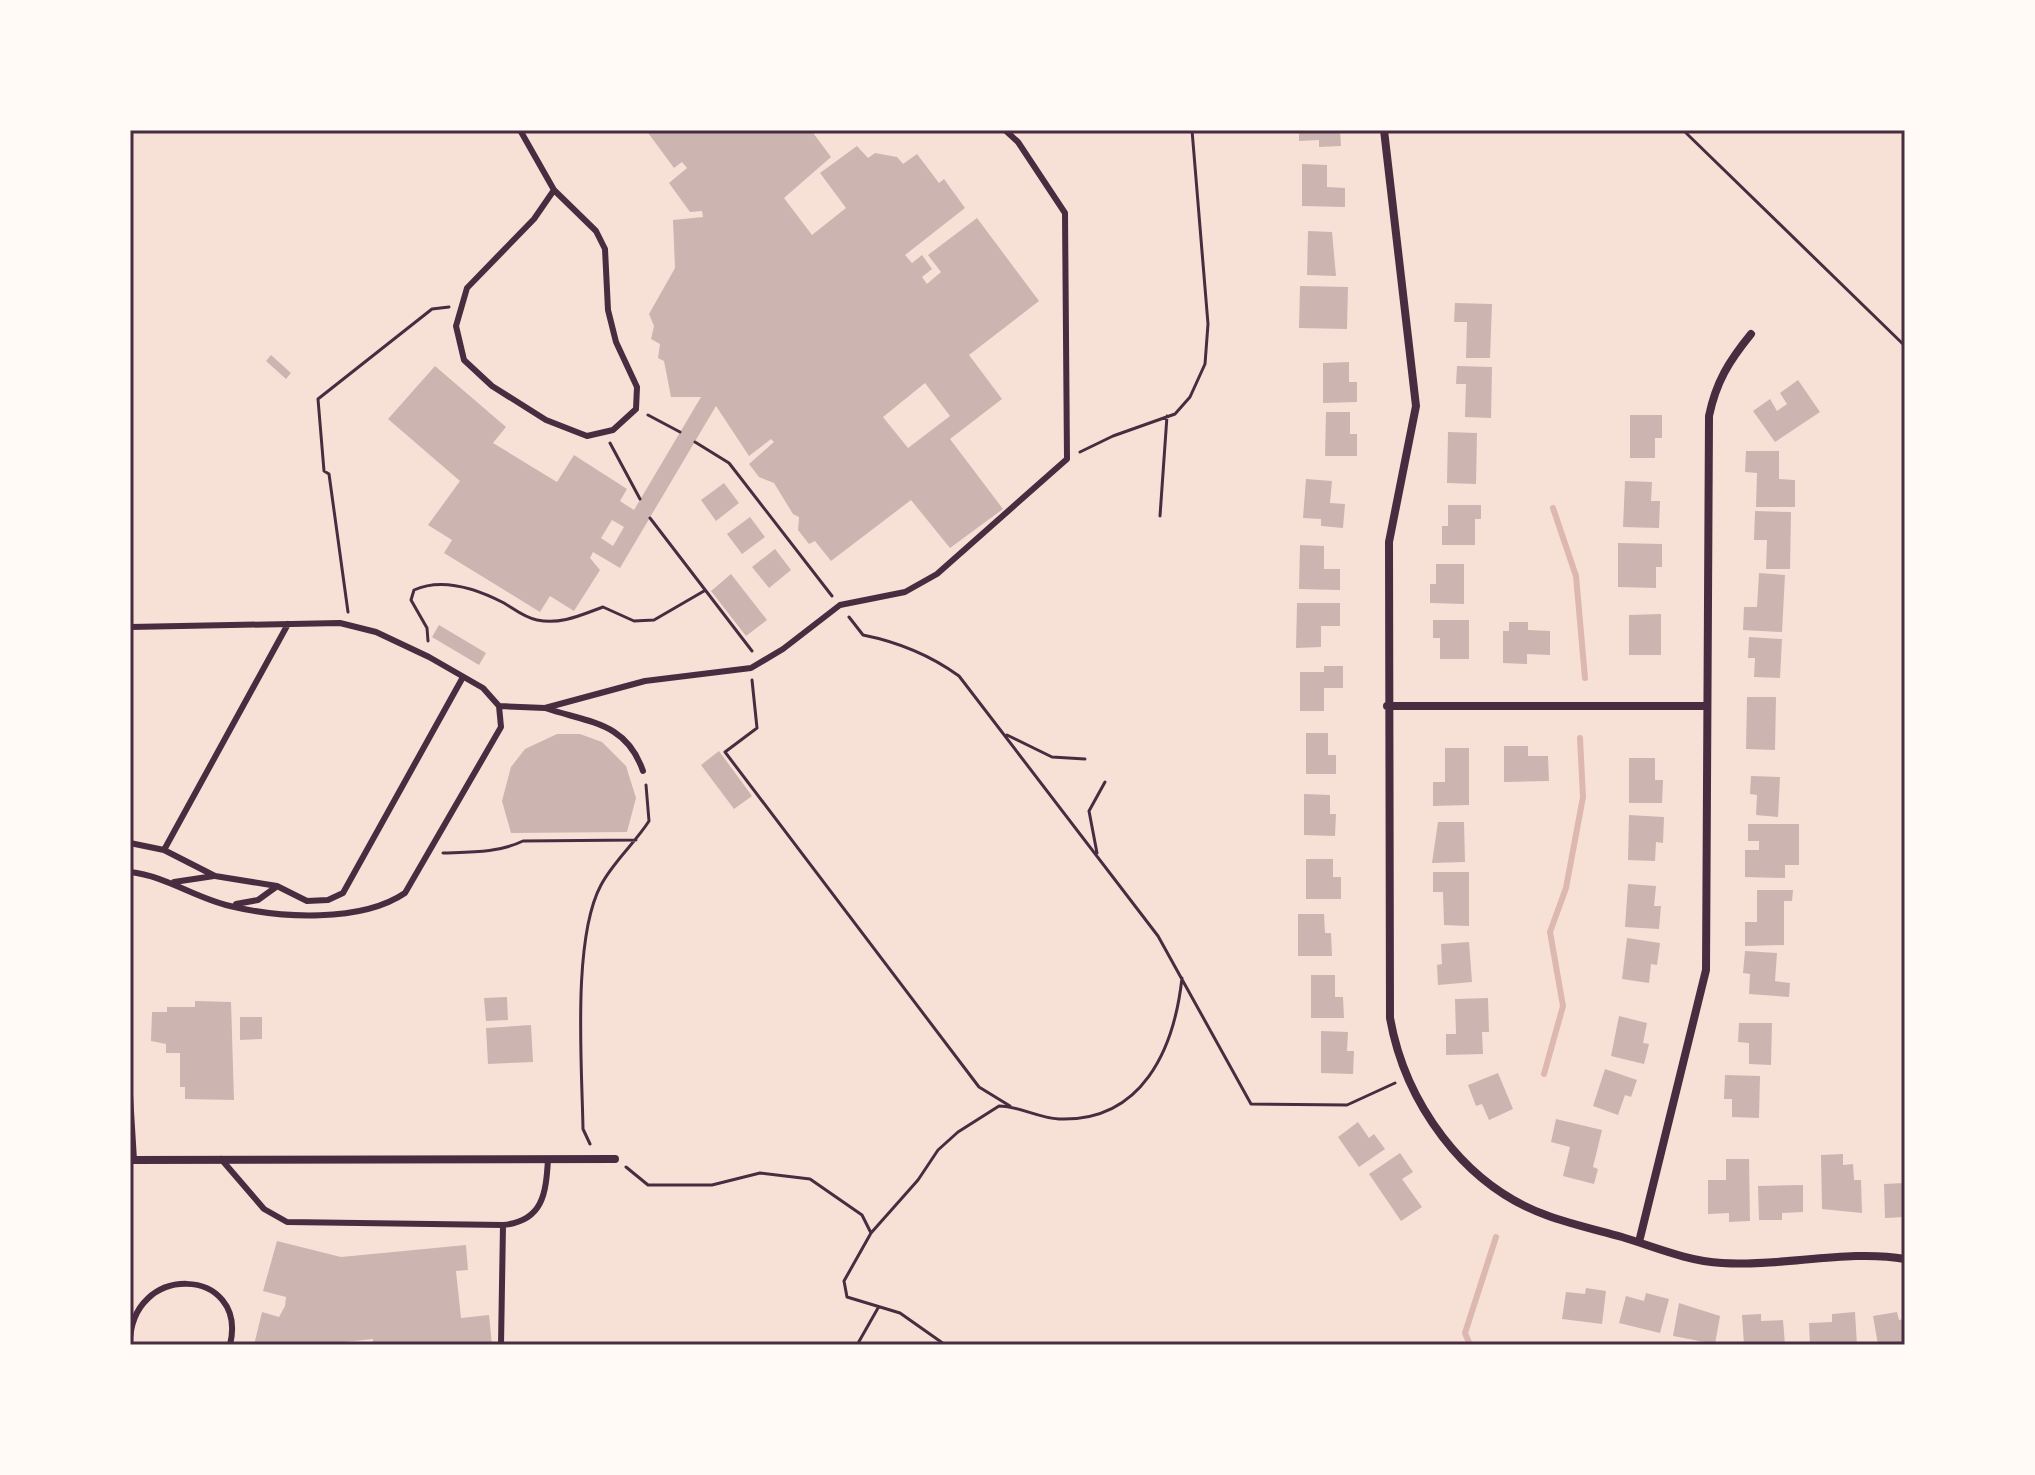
<svg xmlns="http://www.w3.org/2000/svg" width="2035" height="1475" font-family="'Roboto Condensed',sans-serif">
<style>
.lines{fill:none;stroke-linecap:round;stroke-linejoin:round}
.stream{stroke:#dcb8b0;stroke-width:6}
.building{fill:#ccb4b1;fill-rule:evenodd}
.path{stroke:#4a2c40;stroke-width:3}
.service{stroke:#4a2c40;stroke-width:6}
.minor{stroke:#4a2c40;stroke-width:8}
.neatline{fill:none;stroke:#4a2c40;stroke-width:3}
</style>
<rect width="100%" height="100%" fill="#f7e1d7"/>
<g class="lines">
<path class="stream" d="M1553 508 1576 576 1585 678
M1544 1074 1563 1006 1550 932 1566 888 1583 797 1580 738
M1470 1345 1465 1333 1496 1237"/>
</g>
<path class="building" d="M646 130H811L831 157 784 198 812 235 846 208 820 173 857 146 868 158 875 153 897 157 903 164 917 154 939 183 944 179 965 208 905 255 912 263 922 255 932 269 922 277 927 284 941 272 928 255 977 218 1039 301 969 355 1002 399 950 439 1003 509 950 548 911 500 831 561 815 541 809 544 798 530 799 517 793 514 774 483 759 477 749 464 774 442 771 439 749 456 716 406 620 568 593 552 590 558 600 570 574 611 550 596 540 612 444 553 452 540 428 525 460 481 388 419 435 366 506 427 493 443 557 482 574 455 627 489 620 501 634 510 701 397H671L664 361 658 358 660 344 651 339 654 326 649 314 675 268 673 220 703 217 702 211 690 212 669 183 687 168 682 162 674 168ZM925 383 950 416 908 448 883 417ZM612 520 624 527 613 546 601 538Z
M1299 130H1340L1341 146 1319 147V140L1299 141Z
M1302 164 1327 165V187L1345 188V207L1302 206Z
M1308 231 1332 232 1336 276 1307 275Z
M1300 286 1348 287 1347 329 1299 328Z
M1455 303 1492 304 1490 358H1466L1467 322H1454Z
M271 355 291 373 286 379 266 361Z
M1349 362V382H1357V402L1323 403V363Z
M1457 366 1492 367 1491 418 1465 417 1466 384H1456Z
M1798 380 1820 412 1775 442 1753 411 1770 399 1777 411 1787 404 1780 393Z
M1326 412H1350V434H1357V456H1325Z
M1630 415H1662V438H1655V458H1630Z
M1448 432 1477 433 1476 484 1447 483Z
M1746 451H1779V479L1795 480V507H1756L1757 473 1745 472Z
M1306 479 1332 481 1330 503 1345 504 1343 528 1321 526V519L1303 518Z
M1625 481 1652 482 1651 501H1660L1659 528 1623 527Z
M724 483 739 503 716 521 701 500Z
M1448 505H1481V519H1475V545H1442V526H1448Z
M1755 511 1791 512 1790 569H1766L1767 540H1754Z
M750 517 765 537 742 554 727 534Z
M1618 543 1662 544V567H1656V588L1618 587Z
M1300 545 1324 546V569H1340V590L1299 589Z
M775 549 791 570 769 588 752 567Z
M1436 564H1464V604L1430 603V584H1436Z
M1759 573 1785 575 1782 632 1743 630 1744 607H1757Z
M731 574 767 620 746 636 711 591Z
M1297 603H1340V626H1321V647L1296 648Z
M1661 614V655H1629V615Z
M1433 620H1469V659H1440V638H1433Z
M1509 622H1528V630L1550 631V655L1527 654V664L1503 663V631H1509Z
M439 625 486 653 479 665 432 637Z
M1749 637 1782 639 1780 678 1754 677 1755 658H1748Z
M1324 666H1343V688H1324V711H1300V672H1324Z
M1747 697H1776L1775 750 1746 749Z
M1306 733H1328V755H1336V774H1306Z
M557 734H580L602 742 626 766 636 798 627 832 511 833 502 801 511 767 525 749Z
M1504 746H1528V756H1548L1549 781 1504 782Z
M1445 748H1469V805L1433 806V782H1445Z
M719 751 752 796 734 809 701 765Z
M1629 758H1655V780H1663L1662 803H1629Z
M1751 776 1780 777 1778 817 1756 815 1757 795 1750 794Z
M1304 794 1330 795V814H1336L1335 836 1304 835Z
M1629 815 1664 817 1663 843 1656 842 1655 861 1628 860Z
M1438 822H1464L1465 862 1432 863Z
M1748 824H1799V865H1785V878L1745 877V850H1759V841H1748Z
M1306 859H1333V877H1341V899H1306Z
M1433 872H1469V926L1444 925 1443 892H1433Z
M1628 884 1656 886 1654 906H1661L1659 929 1625 927Z
M1757 890H1793L1792 901H1784V945L1745 946V922H1757Z
M1298 914H1324L1325 933H1331L1332 956H1298Z
M1627 938 1660 943 1657 965 1651 964 1649 983 1622 979Z
M1469 942 1472 982 1438 985 1437 965 1442 964 1441 944Z
M1745 951 1777 953 1775 981 1790 983 1789 997 1749 994 1750 974 1743 973Z
M1311 975H1335V997H1343L1344 1018H1311Z
M507 997 508 1020 486 1021 484 998Z
M1488 998 1489 1032H1482L1483 1054 1446 1055V1034H1456L1455 999Z
M195 1001 231 1002 234 1100 185 1099V1087H180V1053H166V1044L151 1041 152 1012H167V1007H195Z
M1619 1016 1647 1023 1643 1043 1649 1044 1644 1064 1611 1056Z
M240 1017H262V1039L240 1040Z
M1739 1023H1772L1771 1065 1749 1064V1043L1738 1042Z
M531 1025 533 1062 488 1064 486 1028Z
M1321 1031 1348 1032 1347 1051H1354L1353 1074 1321 1073Z
M1605 1069 1637 1080 1631 1097 1625 1095 1618 1115 1593 1106Z
M1498 1073 1513 1109 1489 1120 1482 1104 1476 1106 1468 1085Z
M1725 1075 1760 1076 1759 1118 1732 1117V1099H1724Z
M1556 1119 1602 1130 1593 1167 1598 1169 1594 1184 1563 1176 1570 1147 1551 1142Z
M1358 1122 1369 1138 1374 1134 1385 1149 1359 1167 1338 1137Z
M1400 1153 1413 1172 1402 1179 1422 1207 1401 1221 1369 1174Z
M1843 1154V1165L1853 1164 1854 1180H1861L1862 1213 1822 1209 1821 1155Z
M1726 1159H1749L1750 1221 1729 1222V1213L1708 1214V1180H1726Z
M1905 1183V1217L1885 1218 1884 1184Z
M1803 1185V1212L1782 1213V1220H1759L1758 1186Z
M277 1241 341 1257 466 1245 468 1270 456 1271 461 1318 489 1315 492 1345H373V1339L343 1342V1345H254L262 1312 279 1317 285 1306 286 1297 263 1291Z
M1586 1288 1606 1291 1602 1324 1562 1319 1566 1292 1585 1294Z
M1646 1293 1669 1299 1660 1333 1619 1323 1626 1296 1644 1301Z
M1679 1303 1720 1316 1715 1344 1673 1336Z
M1855 1312 1857 1345H1810L1809 1323 1832 1322V1314Z
M1897 1312 1899 1320 1905 1319V1345H1878L1873 1316Z
M1761 1314V1321L1783 1320 1785 1345H1744L1742 1315Z"/>
<g class="lines">
<path class="path" d="M1683 130 1905 346
M648 415 680 432
M695 442 729 463 832 596
M610 443 640 499
M1080 452 1113 436 1175 414 1190 397 1205 364 1208 324 1192 130
M1160 516 1167 416
M650 518 752 651
M348 612 329 474 324 471 318 399 432 309 449 307
M849 617 863 635C898 642 930 655 959 676L1158 936 1251 1104 1347 1105 1395 1083
M428 641 427 628 411 600 414 590C443 577 477 589 504 603 514 609 525 618 537 620 561 625 581 615 603 607L634 621 654 620 704 591
M752 680 757 728 725 752 979 1087 1010 1106
M1007 735 1052 757 1085 759
M443 853C471 852 498 853 523 841L636 840
M1097 853 1089 811 1105 782
M590 1144 583 1129C582 1066 572 939 601 885 613 862 635 843 649 821L646 785
M626 1167 648 1185H712L760 1173 810 1179 862 1215 871 1233
M857 1345 878 1308
M951 1345 944 1344 900 1313 847 1297 844 1281 871 1233 918 1180 938 1150 958 1132 999 1106C1019 1106 1038 1118 1059 1119 1142 1122 1174 1050 1182 978"/>
<path class="service" d="M520 130 554 190 596 231 605 249 608 310 616 342 637 387 636 409 613 430 587 436 546 420 492 386 464 360 456 326 467 288 534 219 554 190
M130 627 340 623 376 632 429 657 483 688 499 706 501 727 405 893C361 923 280 918 230 906 195 898 166 876 130 872
M499 706 545 708 645 681 751 668 783 649 840 605 905 592 937 574 1067 459 1065 213 1018 142 1005 130
M545 708C590 723 626 722 643 771
M130 843 164 850 215 876 277 886 307 901 328 900 343 893 463 677
M164 850 288 624
M174 882 214 876
M236 904 258 900 276 887
M130 1095 134 1160
M221 1159 264 1209 287 1222 503 1225C543 1221 546 1194 548 1159
M130 1345C129 1261 249 1266 230 1345
M501 1345 503 1225"/>
<path class="minor" d="M1384 130 1416 406 1389 542 1390 1018C1405 1102 1463 1185 1546 1215 1570 1224 1597 1230 1622 1237 1655 1247 1687 1261 1722 1263 1780 1267 1850 1249 1905 1259
M1387 706H1707
M130 1160 615 1159
M1639 1242 1706 970 1709 416C1716 382 1729 361 1751 334"/>
</g>
<rect width="2035" height="1475" fill="none" stroke="#fffaf5" stroke-width="264"/>
<rect x="132" y="132" width="1771" height="1211" class="neatline"/>
</svg>
